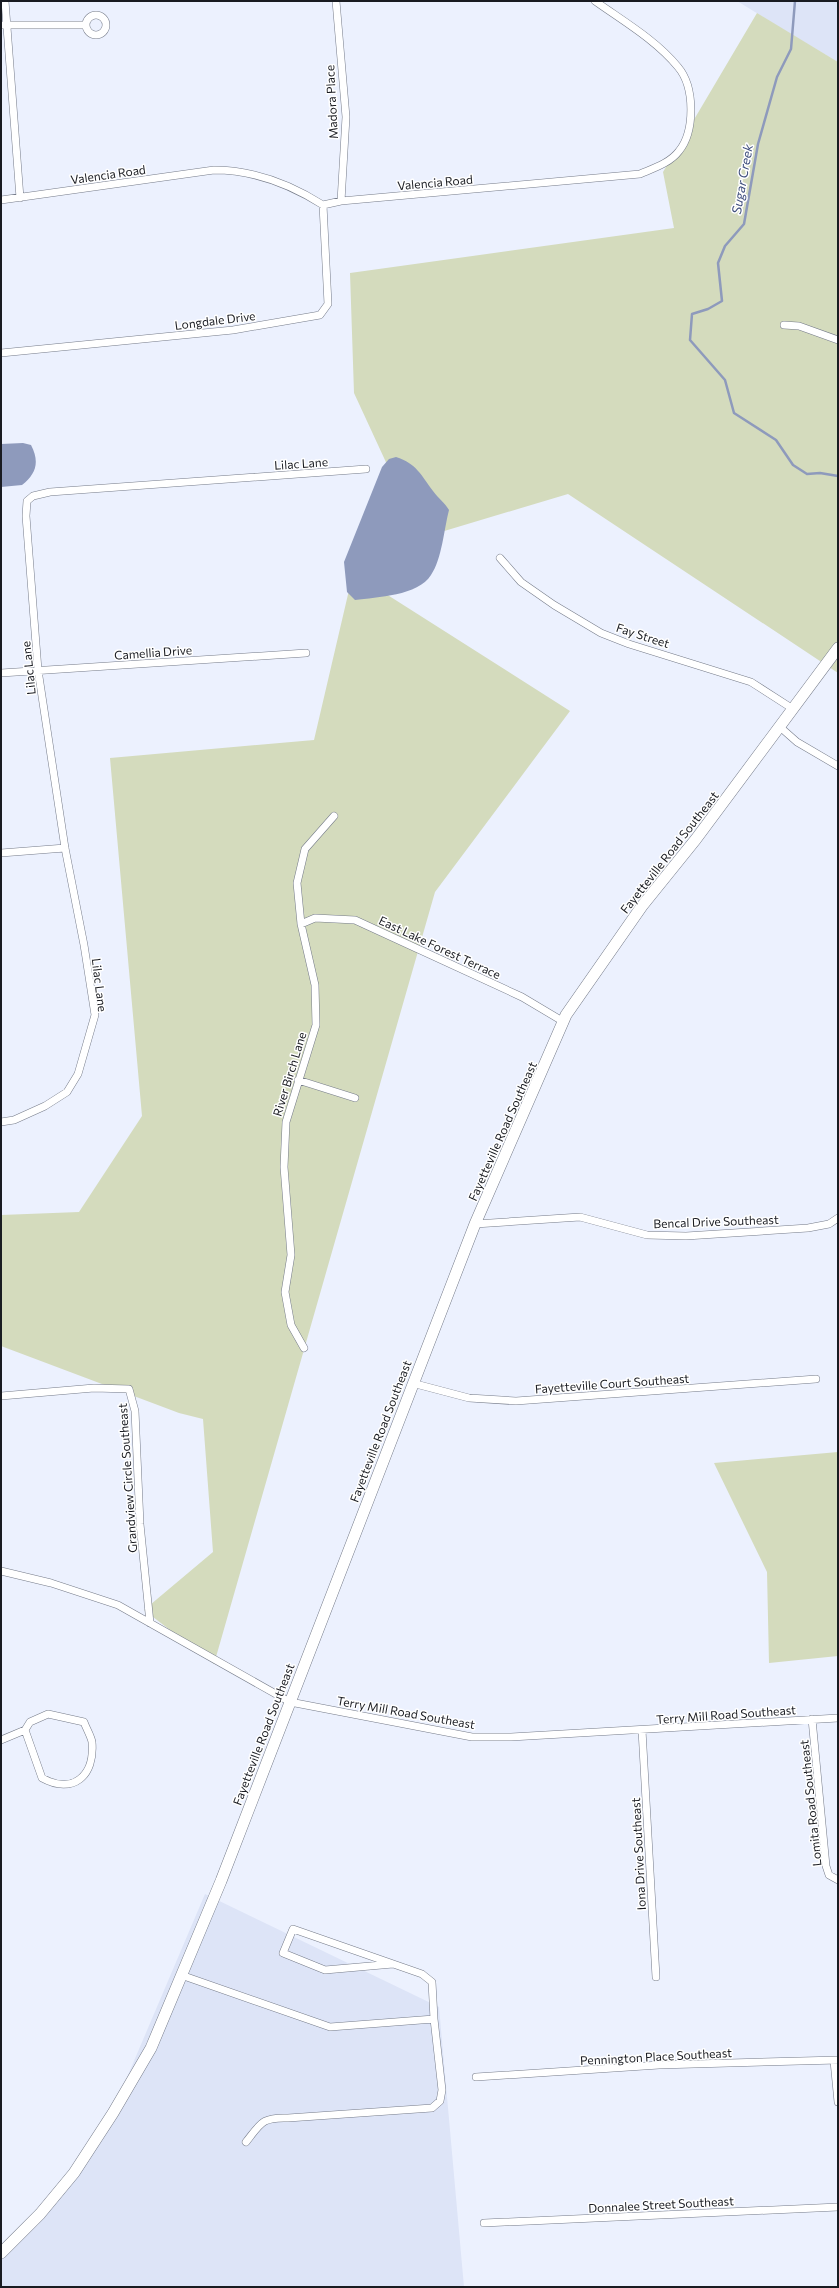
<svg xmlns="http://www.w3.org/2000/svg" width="839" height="2288" font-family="Commissioner,sans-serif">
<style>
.built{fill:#dde4f7}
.green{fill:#d4dbbd}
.water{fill:#8e9abc}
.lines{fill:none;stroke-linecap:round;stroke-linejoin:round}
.stream{stroke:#8e9abc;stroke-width:2.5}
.street-casing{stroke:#757b89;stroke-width:8}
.secondary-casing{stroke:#757b89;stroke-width:12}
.street{stroke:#fff;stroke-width:7}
.secondary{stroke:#fff;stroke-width:11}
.labels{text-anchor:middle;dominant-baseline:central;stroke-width:3;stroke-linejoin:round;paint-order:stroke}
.street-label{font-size:12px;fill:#191b21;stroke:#fff}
.water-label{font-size:13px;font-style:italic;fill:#3e4e7d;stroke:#fff}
</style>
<rect width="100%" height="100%" fill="#ecf1fe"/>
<path class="built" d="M737 1H838V62L789 33Z
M205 1894 439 2007 464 2287H1V2254L38 2225 111 2115Z"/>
<path class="green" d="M757 13 838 62V673L568 494 421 538 354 393 350 273 674 228 663 172Z
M353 573 570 711 435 892 214 1664 144 1610 213 1552 203 1419 179 1413 1 1346V1215L79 1212 142 1116 110 758 314 740Z
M838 1452V1656L769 1663 767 1572 714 1463Z"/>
<path class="water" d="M23 443 31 445C40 462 36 474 22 485L1 487V444Z
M396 457C417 464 421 475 433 491 438 498 445 503 449 510 444 529 442 559 431 575 418 596 377 597 355 600L347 592 344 562 382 467 389 459Z"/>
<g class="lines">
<path class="stream" d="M795 1 791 49 777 77 758 144 744 224 725 246 718 263 722 301 708 309 692 314 690 340 725 380 734 413 776 440 793 465 807 474 820 473 838 476"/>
<defs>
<path id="street" d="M5 1 20 198
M336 1 346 117 341 201
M86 25a10 10 0 1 1 20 0a10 10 0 1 1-20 0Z
M1 25H86
M1 200 214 170C253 170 290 184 323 205L341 201 640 174C654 168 670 163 679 151 695 131 695 87 678 67 656 40 623 21 595 1
M784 325 799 326 838 340
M1 353 233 330 320 315 328 304 323 205
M500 558 521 582 554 605 601 633 629 644 751 682 793 709
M1 673 306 653
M780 727 797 742 838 766
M1 853 65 848
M301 924 315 918 355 920 522 997 564 1022
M298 1080 355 1098
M1 1122 14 1120 45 1106 67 1092 78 1074 95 1015 84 945 65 848 38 670 26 516 27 501 33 496 50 492 366 469
M475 1224 580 1217 647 1235 686 1236 808 1228 829 1224 838 1218
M304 1348 291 1325 285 1292 291 1255 284 1167 286 1122 316 1025 315 985 301 924 297 883 305 849 334 816
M412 1383 469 1398 516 1401 816 1379
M1 1396 94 1388 129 1389 135 1411 140 1524 150 1623
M1 1571 51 1583 118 1605 290 1702 472 1737H511L838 1718
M812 1719 826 1866 829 1875 838 1880
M642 1730 656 1977
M1 1740 25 1730 30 1722 48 1714 84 1722C86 1728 91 1736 92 1742 95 1776 73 1795 42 1778L25 1730
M393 1964 325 1970 283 1953 293 1929 422 1974 432 1982 434 2019
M181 1975 330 2027 434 2019 442 2090 440 2101 432 2108 288 2118C262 2117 261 2123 246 2142
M834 2061 838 2102
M476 2077 659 2065 838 2060
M484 2223 838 2207"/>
<path id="secondary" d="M1 2253 40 2214 74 2173 113 2113 151 2048 221 1881 475 1224 566 1015 642 906 696 839 838 648"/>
</defs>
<use href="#street" class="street-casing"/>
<use href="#secondary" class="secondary-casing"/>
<use href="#street" class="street"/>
<use href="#secondary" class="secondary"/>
</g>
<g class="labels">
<g class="street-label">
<text transform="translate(331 102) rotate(-93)">Madora Place</text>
<text transform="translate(108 174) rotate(-8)">Valencia Road</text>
<text transform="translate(435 182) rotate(-5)">Valencia Road</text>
<text transform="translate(215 320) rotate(-7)">Longdale Drive</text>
<text transform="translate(301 463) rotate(-4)">Lilac Lane</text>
<text transform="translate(643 635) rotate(18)">Fay Street</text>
<text transform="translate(153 652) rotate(-4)">Camellia Drive</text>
<text transform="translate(28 668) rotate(-96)">Lilac Lane</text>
<text transform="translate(669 852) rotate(-52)">Fayetteville Road Southeast</text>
<text transform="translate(440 947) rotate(25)">East Lake Forest Terrace</text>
<text transform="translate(100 985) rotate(83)">Lilac Lane</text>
<text transform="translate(289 1074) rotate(-73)">River Birch Lane</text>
<text transform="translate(502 1131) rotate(-66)">Fayetteville Road Southeast</text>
<text transform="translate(716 1221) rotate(-2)">Bencal Drive Southeast</text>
<text transform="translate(612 1383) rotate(-4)">Fayetteville Court Southeast</text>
<text transform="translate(380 1431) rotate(-69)">Fayetteville Road Southeast</text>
<text transform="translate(127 1478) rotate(-94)">Grandview Circle Southeast</text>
<text transform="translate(406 1712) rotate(10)">Terry Mill Road Southeast</text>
<text transform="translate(726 1714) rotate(-4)">Terry Mill Road Southeast</text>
<text transform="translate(263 1734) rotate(-69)">Fayetteville Road Southeast</text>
<text transform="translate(810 1803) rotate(-96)">Lomita Road Southeast</text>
<text transform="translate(638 1854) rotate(-93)">Iona Drive Southeast</text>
<text transform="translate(656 2056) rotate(-3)">Pennington Place Southeast</text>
<text transform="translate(661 2204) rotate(-3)">Donnalee Street Southeast</text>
</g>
<g class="water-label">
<text transform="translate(742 179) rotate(-80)">Sugar Creek</text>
</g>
</g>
<rect width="839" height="2288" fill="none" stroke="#191b21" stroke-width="4"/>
</svg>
